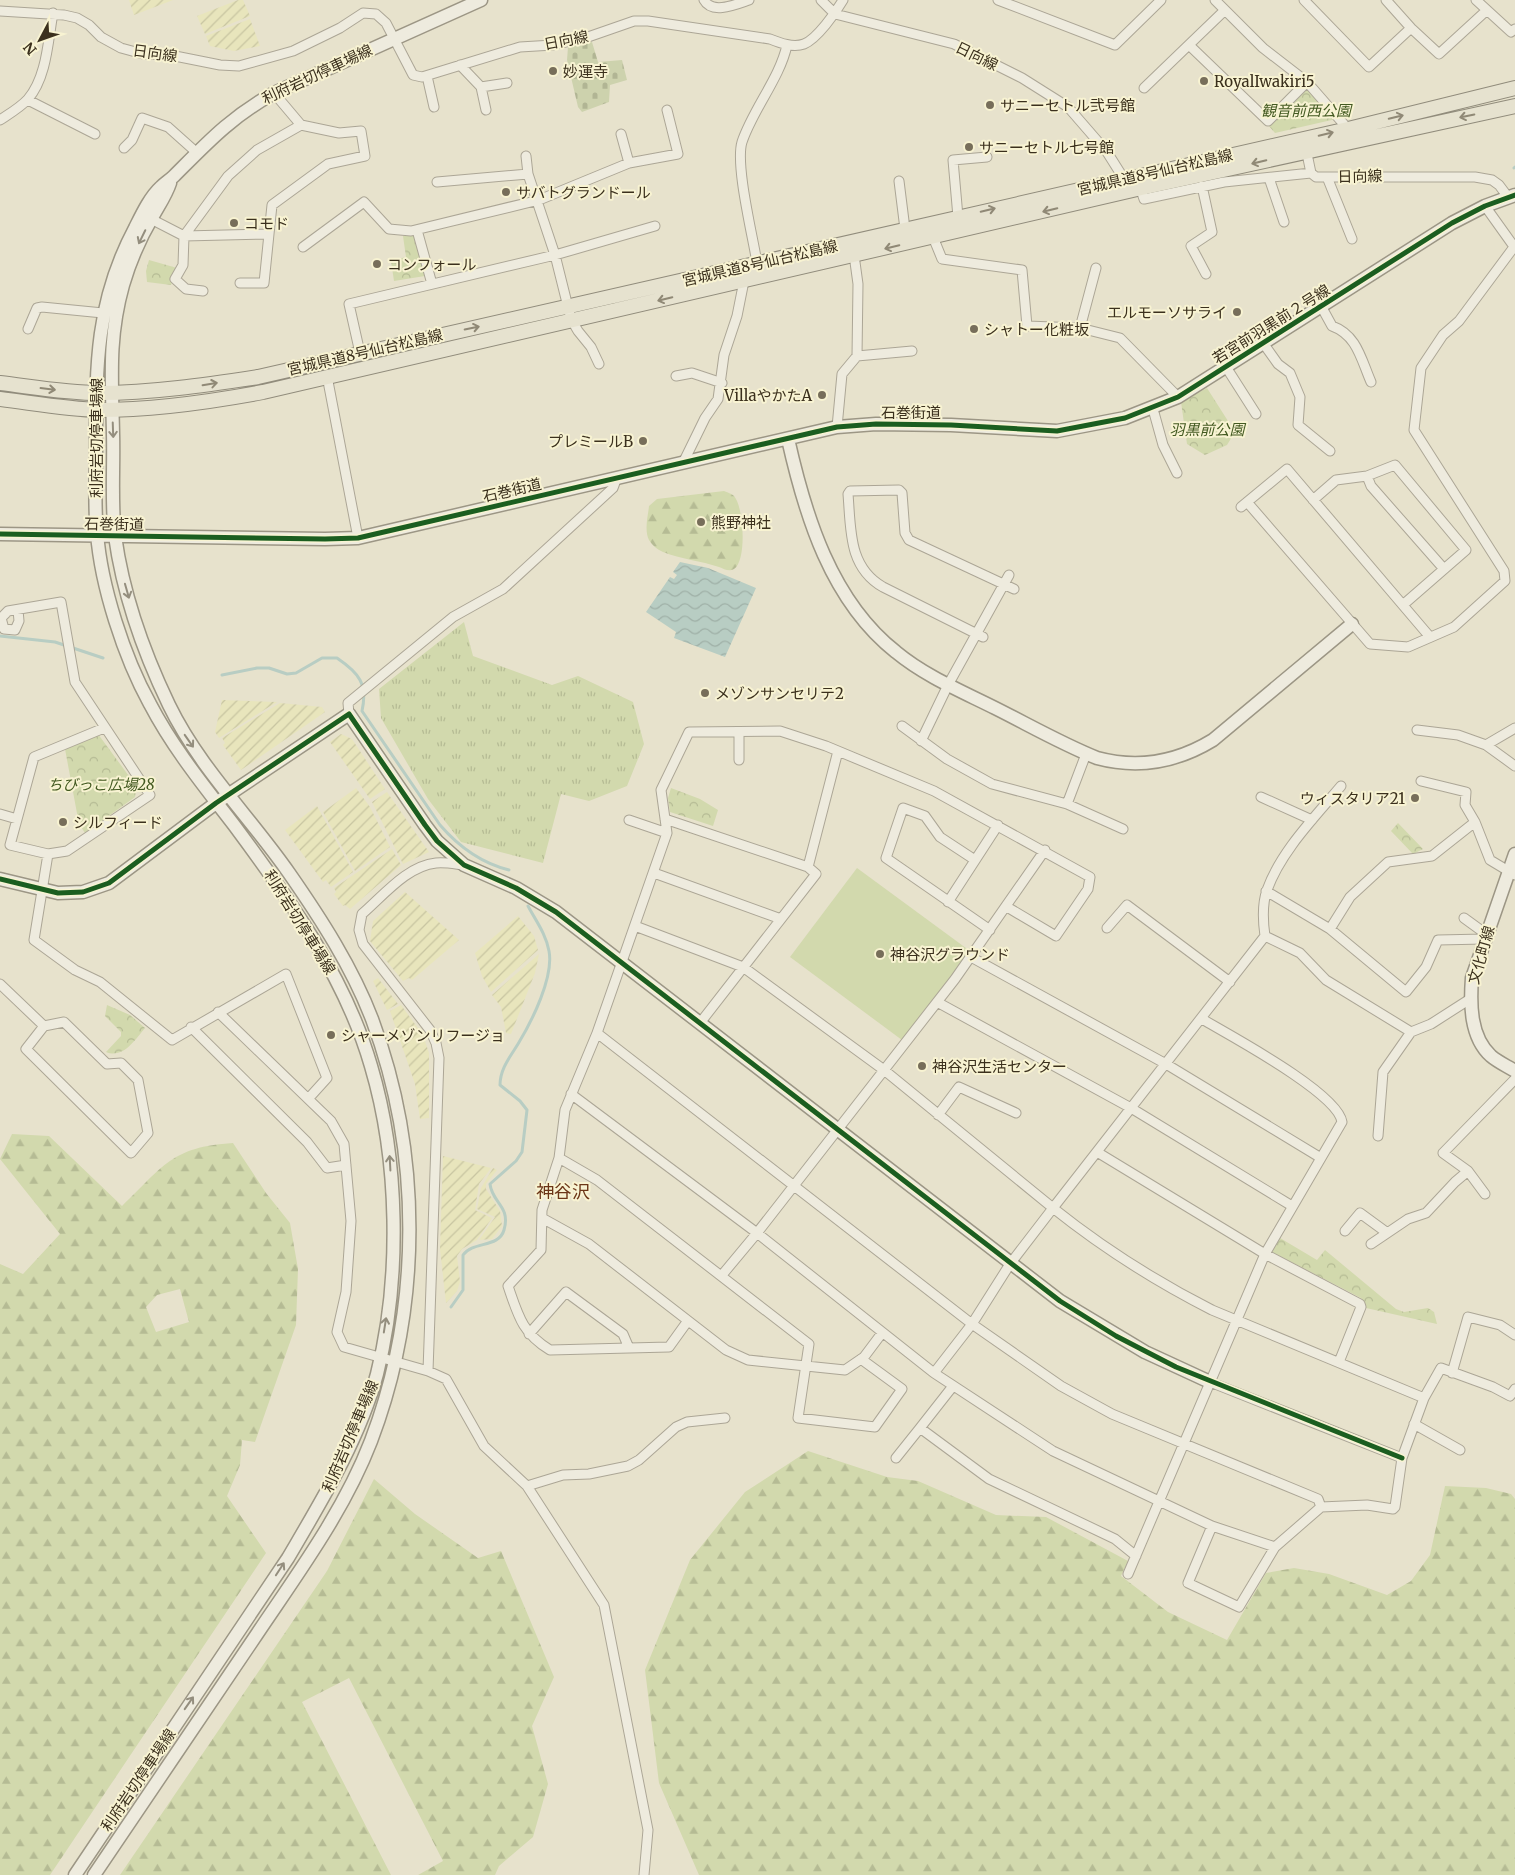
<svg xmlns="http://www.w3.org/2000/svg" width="1515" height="1875" font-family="Merriweather,'Noto Sans JP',serif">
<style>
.farmland{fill:url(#farmland-furrows)}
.grass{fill:url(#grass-tufts)}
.forest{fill:url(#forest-firs);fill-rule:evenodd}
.cemetery{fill:url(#cemetery-stones)}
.park{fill:url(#park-crowns)}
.pitch{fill:#d2d9ad}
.water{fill:url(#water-waves)}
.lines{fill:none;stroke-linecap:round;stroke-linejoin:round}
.stream{stroke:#b8cdc3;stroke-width:3}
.street-casing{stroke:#aca696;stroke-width:11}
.secondary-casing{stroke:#9c9685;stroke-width:15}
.primary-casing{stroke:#918c7c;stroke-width:16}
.street{stroke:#eeebde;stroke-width:9}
.secondary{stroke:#eeebde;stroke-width:12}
.primary{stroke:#e6e2cf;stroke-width:14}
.cycleway-casing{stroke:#f8f3d2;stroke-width:8}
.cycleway{stroke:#1b5e20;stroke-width:5}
.oneway{stroke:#908976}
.oneway2{stroke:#948e7e}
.poi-dot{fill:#776e5a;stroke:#f8f3d2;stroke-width:2}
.labels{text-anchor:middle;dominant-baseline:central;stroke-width:4;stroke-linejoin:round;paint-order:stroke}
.street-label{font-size:15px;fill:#3b301d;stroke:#f8f3d2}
.poi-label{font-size:15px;fill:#3b301d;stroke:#f8f3d2;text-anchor:start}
.park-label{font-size:15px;font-style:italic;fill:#435a21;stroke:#f8f3d2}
.quarter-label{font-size:18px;fill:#6c3618;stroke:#f8f3d2}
</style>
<defs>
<pattern id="farmland-furrows" width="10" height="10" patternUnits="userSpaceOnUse" patternTransform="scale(1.25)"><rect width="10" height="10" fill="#e8e5bc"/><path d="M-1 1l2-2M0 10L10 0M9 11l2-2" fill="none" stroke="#c8c5a1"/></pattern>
<pattern id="grass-tufts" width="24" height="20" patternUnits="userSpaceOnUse" patternTransform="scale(1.25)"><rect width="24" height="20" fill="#d2d9ad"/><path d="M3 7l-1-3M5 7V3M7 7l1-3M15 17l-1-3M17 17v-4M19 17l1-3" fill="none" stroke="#b5bb94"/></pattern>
<pattern id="forest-firs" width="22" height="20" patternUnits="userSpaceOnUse" patternTransform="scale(1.25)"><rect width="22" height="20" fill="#d2d9ad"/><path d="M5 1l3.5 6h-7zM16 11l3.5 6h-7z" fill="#b5bb94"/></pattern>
<pattern id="cemetery-stones" width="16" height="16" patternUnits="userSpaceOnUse" patternTransform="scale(1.25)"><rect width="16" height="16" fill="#cdd2ad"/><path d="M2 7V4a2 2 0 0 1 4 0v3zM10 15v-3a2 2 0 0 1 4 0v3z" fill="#b1b594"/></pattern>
<pattern id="park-crowns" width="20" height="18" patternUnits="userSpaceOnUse" patternTransform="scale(1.25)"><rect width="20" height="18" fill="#d2d9ad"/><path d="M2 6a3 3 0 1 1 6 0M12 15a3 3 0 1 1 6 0" fill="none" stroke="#b5bb94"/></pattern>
<pattern id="water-waves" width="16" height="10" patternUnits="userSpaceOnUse" patternTransform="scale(1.25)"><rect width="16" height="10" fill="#b8cdc3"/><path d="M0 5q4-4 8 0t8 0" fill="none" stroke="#9fb0a7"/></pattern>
</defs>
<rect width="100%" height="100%" fill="#e7e2cc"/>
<path class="farmland" d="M129 0H173L134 15Z
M238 0H243L250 16 205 34 197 16Z
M250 19 260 46 234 51 210 46 206 36Z
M222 700 277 702 219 738 215 732Z
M280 703 322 707 325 712 241 770 223 745 225 743 222 738Z
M341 734 352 739 385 789 370 799 330 742Z
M356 788 370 807 390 847 355 871 323 812Z
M387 792 429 852 403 864 372 802Z
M317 806 353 872 331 887 326 880 323 882 285 830Z
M392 849 401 865 350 909 345 905 343 906 334 894 336 892 334 888Z
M405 892 459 940 412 980 409 978 403 981 370 941 373 921Z
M518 916 534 936 538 950 491 992 482 976 475 953Z
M539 954 535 973 511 1034 506 1033 501 1007 492 995Z
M378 978 398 1004 387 1010 373 981Z
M401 1005 423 1035 429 1053V1118L420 1119 415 1084 390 1011Z
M443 1156 491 1168 479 1184 475 1210 492 1218 477 1240 462 1249 457 1256 460 1282 457 1291 446 1303 440 1249Z
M493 1168 497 1170 486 1184V1189L500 1211 502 1226 492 1239 479 1240 495 1217 477 1209 481 1188Z"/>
<path class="grass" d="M464 622 473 656 552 685 578 676 633 702 644 744 627 786 589 801 561 794 543 863 461 842 428 799 381 718 379 689Z"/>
<path class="forest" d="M724 491C727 492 732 494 734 496 744 507 747 561 734 569 729 572 724 569 719 567 701 561 681 559 663 552 658 550 652 545 649 540 644 530 648 516 649 506L657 499Z
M12 1134 49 1136 122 1206C164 1166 171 1147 233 1143L266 1193 290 1223 298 1269 296 1325 255 1442 242 1440 240 1465 227 1496 266 1553 50 1875H0V1264L23 1274 60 1234 0 1159ZM180 1289 189 1322 156 1332 146 1307 157 1295Z
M808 1451 887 1477 918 1481 996 1515 1046 1517 1128 1561 1121 1576 1168 1612 1227 1640 1266 1573 1294 1568 1329 1574 1387 1595 1411 1581 1430 1555 1445 1486 1486 1488 1511 1494 1515 1499V1875H699L659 1783 645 1670 690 1560 745 1492Z
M374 1479 415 1514 478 1558 501 1551 554 1677 532 1726 548 1784 533 1837 499 1866 495 1875H418L443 1861 349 1678 302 1702 391 1875H120L327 1571Z"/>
<path class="cemetery" d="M592 42 598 62 622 60 627 80 610 85 609 102 582 112 578 107 567 60 568 47Z"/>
<path class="park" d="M1307 86 1336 119 1275 133 1268 125Z
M403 236H414L425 276 394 281 391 261 406 257Z
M149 260 177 268 171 285 147 282 146 271Z
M1207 388 1235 432 1227 445 1205 455 1187 444 1181 402Z
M98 734 137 787 135 797 85 833 79 824 65 749Z
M671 788 700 799 718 810 713 826 670 812 668 798Z
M1398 823 1423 849 1413 854 1391 831Z
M107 1005 130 1015 145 1028C135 1040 123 1059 106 1052L121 1036V1032L105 1016Z
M1280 1238 1317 1260 1325 1250 1396 1309 1404 1312 1428 1308 1434 1312 1437 1324 1366 1308 1361 1298 1272 1252Z"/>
<path class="pitch" d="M857 868 970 951 902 1040 790 957Z"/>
<path class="water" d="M680 562 708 568 756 588 725 657 674 638 676 632 646 612 670 577 674 579 677 575 673 572Z"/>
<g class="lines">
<path class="stream" d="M1514 168 1515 167
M0 636 55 642 103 658
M222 675 257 668H269L287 674 296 673 322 658H337C359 673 368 684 362 711L440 825C459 847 481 863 509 870
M451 1307 463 1290V1255C473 1241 499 1248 504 1230 511 1206 492 1203 490 1184L516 1161 522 1152 527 1110 520 1101 500 1085C500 1069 510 1057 518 1044 532 1021 554 977 549 951 546 934 536 921 528 906"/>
<defs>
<path id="street" d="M704 0C712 15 737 4 749 0
M821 0 835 14
M998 0 1115 45 1161 0
M1215 0 1263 48 1307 82 1348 129
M1304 0 1369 67 1411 28
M1386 0 1411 28 1439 54 1487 10
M1476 0 1511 32 1515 29
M0 11 64 15 77 18 89 25 101 37 121 48 143 54 170 55 220 65 239 66 293 51 340 28 363 13 376 14 386 23 413 75 422 77 520 47 553 45 588 37 634 21H648L770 39C780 43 793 48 804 44 817 39 836 12 843 0
M835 14 954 44 1022 78 1068 107 1107 152 1124 179
M1189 45 1268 121 1307 82
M460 65 481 87 507 83
M427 76 434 107
M481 87 486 110
M1144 88 1225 10
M28 100 95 134
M0 120C9 114 21 107 28 99 47 77 48 40 53 13
M621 134 629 163
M124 148 132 140 142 118 168 127 196 152
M1306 149 1311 173
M526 156 528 174 555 255 571 319 578 331 591 347 599 364
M1327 177 1352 239
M1269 178 1284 222
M899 181 905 229
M437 182 528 174
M1139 184 1144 199 1224 182 1311 173 1316 177H1475L1492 180 1499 185 1508 197
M1202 186 1212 232 1191 246 1206 274
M1485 206 1515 248
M958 217 953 160 987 157
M151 219 184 236 269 234 272 205 328 164 365 156 361 131 339 133 301 125 274 93
M417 230 432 284
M933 237 942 259 1022 270 1027 326 1080 328 1120 338 1178 397
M303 247 364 202 389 229 411 231 539 200 629 163 678 154 667 110
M854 255 858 284 857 356
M757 263C753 237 735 165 742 142 753 109 780 78 787 45
M240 283H264L269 234
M203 291 186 289 175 279 183 265 184 236 228 176 257 150 301 125
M1321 306 1332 326C1357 335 1361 359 1371 382
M1080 328 1096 268
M28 329 37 308 42 307 103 313
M1263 343 1278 364 1290 373 1300 397 1298 425 1330 451
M360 353 349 304 555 255 655 226
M1226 367 1256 414
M327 376 358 538
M676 376 692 373 722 383
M1153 409 1163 445 1177 473
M837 427 842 374 857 356 912 351
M683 463 705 418 718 399 724 355 737 316 744 281
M1367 476 1371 486 1444 569
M1313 500 1336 480 1367 476 1395 465 1466 550 1404 604
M1247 502 1370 644 1408 647 1454 627 1505 581 1504 571 1414 430 1421 368 1443 335 1459 321 1514 247
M1241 507 1287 469 1430 637
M18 610 19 621 15 630 4 629 1 618 8 611 61 602 75 682 150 795 67 851 48 854 10 845 34 757 104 728
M983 637 883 587C848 567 851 529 848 494L850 491 899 490 902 493 905 533 909 540 1014 589
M349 714 348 703 453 617 503 589 613 488 616 480
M902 726 947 759 992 784 1067 804 1123 829
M1417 730 1458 735 1486 745 1515 766
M739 732V760
M921 741 948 685 1009 575
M1486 745 1515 728
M1421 781 1466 792 1465 805 1475 822
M1341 786C1315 817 1281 851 1267 890 1262 904 1263 922 1265 936L1053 1208C1103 1248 1155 1281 1212 1310L1424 1398
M1261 797 1312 820
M1067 804 1086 754
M0 814 17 819
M665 819 808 867 838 751
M629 820 667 833
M48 854 34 940 75 970 100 982 172 1040 286 974 327 1078 308 1099
M975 860 940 837 925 816 903 808 886 858 990 930
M654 873 781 919
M1266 891 1330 929 1406 992 1426 967 1438 940 1484 939
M948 902 998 825
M1464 918 1486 934
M635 926 743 967 884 1070 1053 1208 1010 1264 972 1324 934 1373 757 1233 722 1275
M1107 928 1127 905 1230 982
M1330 929 1350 897 1388 862 1432 856 1475 822 1490 860 1515 875
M1265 936 1300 953 1326 980 1411 1032 1431 1024 1470 999
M971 957 1166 1064 1321 1158
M0 984 44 1026
M937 1002 1131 1108 1292 1206
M218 1012 331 1121 344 1144 351 1221 346 1292 337 1332 344 1347 428 1371 446 1379 484 1446 527 1486 604 1605 648 1830 644 1875
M64 1022 107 1064 121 1063 138 1080 148 1133 131 1153 26 1049 44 1026Z
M700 1023 816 874 808 867
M191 1027 307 1142 327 1168 346 1165
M597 1033 972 1324 1061 1386 1112 1414 1318 1499 1321 1507
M571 1094 757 1233 955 979 1045 850
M938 1115 959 1087 1016 1113
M1378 1136 1383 1072 1411 1032
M1097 1152 1265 1254 1360 1304 1361 1307 1339 1362
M559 1158 597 1180 809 1344 798 1418 875 1427 902 1389 861 1359
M1485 1194 1468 1171 1443 1153 1515 1079
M542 1218 589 1244 726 1350 748 1360 845 1370 864 1357 882 1333
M1345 1231 1360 1213 1386 1232
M1371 1244 1408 1219 1426 1213 1455 1182 1468 1171
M687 1322 669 1347 550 1350C522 1333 518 1315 508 1286L541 1250 542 1210 559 1158 565 1110 597 1033 667 833 661 790 689 732 780 731 826 746 934 791 1090 877 1088 889 1056 936 1007 907
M529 1334 566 1292 623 1334 629 1348
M428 1371 439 1058 436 1043 430 1030 363 944 359 930 362 914C384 895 407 866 436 863 445 862 455 864 464 865
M934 1373 1053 1451 1212 1526 1275 1547 1321 1507 1367 1505 1393 1509 1395 1507 1402 1458 1424 1398 1441 1368 1493 1387 1510 1396 1515 1389
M1452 1373 1468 1317 1500 1325 1515 1335
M1210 1382 1402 1458
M1414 1424 1460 1450
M920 1428 953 1386
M896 1458 920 1428 989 1479 1115 1539 1136 1556
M527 1486 563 1475 589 1474 628 1466 639 1460 676 1427 687 1422 725 1418
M1212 1526 1188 1583 1239 1607 1275 1547
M1128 1574 1265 1254 1342 1122C1338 1093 1229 1035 1202 1019"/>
<path id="secondary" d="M788 439C805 515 831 601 896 652 925 676 961 691 995 708 1029 725 1062 744 1097 758 1138 769 1177 762 1213 740L1352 624
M0 534 325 539 358 538 837 427 876 424 951 425 1057 431 1125 418 1178 397 1452 223 1485 206 1515 195
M1515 854 1472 978C1470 1004 1470 1037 1491 1056 1498 1062 1507 1066 1515 1071
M0 879 58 893 83 892 109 883 216 803 349 714 425 825 437 841 464 865 516 888 556 912 1060 1301 1145 1352 1210 1382
M75 1875 288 1558C322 1500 359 1440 377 1374 401 1279 399 1160 371 1066 345 976 289 899 234 825 204 786 173 748 150 704 124 657 101 586 97 533 94 506 96 478 96 451 96 368 95 303 135 228 142 214 150 197 161 187 165 183 170 180 174 176 208 142 231 117 274 93L481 0
M94 1875C148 1795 203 1714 257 1634 298 1573 344 1511 371 1441 422 1307 422 1153 372 1019 352 967 321 919 289 873 250 817 199 767 169 705 144 653 123 594 115 536 111 503 114 468 113 434 112 380 108 338 123 285 130 261 140 238 153 216 159 205 166 195 170 183"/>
<path id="primary" d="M0 383C33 387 66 393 99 393 152 393 205 385 258 377L1348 129 1515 88
M0 399C33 403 67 409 99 410 155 410 209 402 263 392L1150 186 1515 106"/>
</defs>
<use href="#street" class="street-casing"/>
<use href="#secondary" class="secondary-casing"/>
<use href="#primary" class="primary-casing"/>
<use href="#street" class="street"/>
<use href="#secondary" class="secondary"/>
<use href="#primary" class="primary"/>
<defs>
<path id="cycleway" d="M0 534 325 539 358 538 837 427 876 424 951 425 1057 431 1125 418 1178 397 1452 223 1485 206 1515 195
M0 879 58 893 83 892 109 883 216 803 349 714 425 825 437 841 464 865 516 888 556 912 1060 1301 1116 1336 1176 1367 1402 1458"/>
</defs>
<use href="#cycleway" class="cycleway-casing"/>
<use href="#cycleway" class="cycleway"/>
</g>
<defs><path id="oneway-shaft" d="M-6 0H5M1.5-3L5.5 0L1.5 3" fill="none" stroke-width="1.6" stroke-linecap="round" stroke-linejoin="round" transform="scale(1.25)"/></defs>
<g class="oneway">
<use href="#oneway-shaft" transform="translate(1467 116) rotate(168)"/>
<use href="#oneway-shaft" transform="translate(1396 117) rotate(-14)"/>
<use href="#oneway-shaft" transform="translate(1326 134) rotate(-13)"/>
<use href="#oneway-shaft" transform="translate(1259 162) rotate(167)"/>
<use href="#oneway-shaft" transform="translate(988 210) rotate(-13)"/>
<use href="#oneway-shaft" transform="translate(1050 210) rotate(167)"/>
<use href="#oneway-shaft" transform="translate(892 247) rotate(167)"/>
<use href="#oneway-shaft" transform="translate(665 299) rotate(167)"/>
<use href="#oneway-shaft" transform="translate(472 328) rotate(-12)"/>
<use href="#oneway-shaft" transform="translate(210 384) rotate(-9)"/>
<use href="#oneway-shaft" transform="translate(48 389) rotate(7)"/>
</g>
<g class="oneway2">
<use href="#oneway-shaft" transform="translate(142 237) rotate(116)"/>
<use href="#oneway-shaft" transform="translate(113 430) rotate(88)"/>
<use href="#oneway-shaft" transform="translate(127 591) rotate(74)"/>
<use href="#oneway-shaft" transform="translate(189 741) rotate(55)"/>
<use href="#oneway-shaft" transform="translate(390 1163) rotate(-93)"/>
<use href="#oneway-shaft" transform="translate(385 1325) rotate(-81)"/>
<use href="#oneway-shaft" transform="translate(280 1569) rotate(-57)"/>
<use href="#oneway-shaft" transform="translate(189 1703) rotate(-55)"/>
</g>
<g class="poi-dot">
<circle cx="553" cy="71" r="5"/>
<circle cx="1204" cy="81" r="5"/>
<circle cx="990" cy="105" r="5"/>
<circle cx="969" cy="147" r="5"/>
<circle cx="506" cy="192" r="5"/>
<circle cx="234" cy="223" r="5"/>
<circle cx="377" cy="264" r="5"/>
<circle cx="1237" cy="312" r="5"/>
<circle cx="974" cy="329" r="5"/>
<circle cx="822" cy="395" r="5"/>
<circle cx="643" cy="441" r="5"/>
<circle cx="701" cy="522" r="5"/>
<circle cx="705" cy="693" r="5"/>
<circle cx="1415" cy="798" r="5"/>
<circle cx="63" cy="822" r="5"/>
<circle cx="880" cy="954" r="5"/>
<circle cx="331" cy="1035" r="5"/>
<circle cx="922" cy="1066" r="5"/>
</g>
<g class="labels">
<g class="street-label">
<text transform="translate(566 40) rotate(-11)">日向線</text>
<text transform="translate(155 53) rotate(8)">日向線</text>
<text transform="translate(977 56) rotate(26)">日向線</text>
<text transform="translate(317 74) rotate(-25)">利府岩切停車場線</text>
<text transform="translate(1155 172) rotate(-13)">宮城県道8号仙台松島線</text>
<text transform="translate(1360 176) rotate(-1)">日向線</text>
<text transform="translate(760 263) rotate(-13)">宮城県道8号仙台松島線</text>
<text transform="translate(1271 324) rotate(-32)">若宮前羽黒前２号線</text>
<text transform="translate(365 352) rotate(-13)">宮城県道8号仙台松島線</text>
<text x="911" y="412">石巻街道</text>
<text transform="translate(96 438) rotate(-90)">利府岩切停車場線</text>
<text transform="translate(512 490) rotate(-13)">石巻街道</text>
<text transform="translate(114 524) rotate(1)">石巻街道</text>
<text transform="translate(300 922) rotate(58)">利府岩切停車場線</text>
<text transform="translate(1481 955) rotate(-74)">文化町線</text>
<text transform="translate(350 1436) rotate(-67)">利府岩切停車場線</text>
<text transform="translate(138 1780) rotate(-56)">利府岩切停車場線</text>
</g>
<g class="poi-label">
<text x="563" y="71">妙運寺</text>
<text x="1214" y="81">RoyalIwakiri5</text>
<text x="1000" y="105">サニーセトル弐号館</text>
<text x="979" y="147">サニーセトル七号館</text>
<text x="516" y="192">サバトグランドール</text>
<text x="244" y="223">コモド</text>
<text x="387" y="264">コンフォール</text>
<text x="1227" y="312" text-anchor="end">エルモーソサライ</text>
<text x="984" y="329">シャトー化粧坂</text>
<text x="812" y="395" text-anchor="end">VillaやかたA</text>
<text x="633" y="441" text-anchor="end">プレミールB</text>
<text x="711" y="522">熊野神社</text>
<text x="715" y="693">メゾンサンセリテ2</text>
<text x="1405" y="798" text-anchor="end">ウィスタリア21</text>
<text x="73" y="822">シルフィード</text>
<text x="890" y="954">神谷沢グラウンド</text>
<text x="341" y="1035">シャーメゾンリフージョ</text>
<text x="932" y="1066">神谷沢生活センター</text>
</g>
<g class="park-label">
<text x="1306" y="110">観音前西公園</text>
<text x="1207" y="429">羽黒前公園</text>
<text x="101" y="784">ちびっこ広場28</text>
</g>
<g class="quarter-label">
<text x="563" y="1191">神谷沢</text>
</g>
</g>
<g transform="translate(40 40) rotate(229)" stroke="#f8f3d2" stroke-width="4" paint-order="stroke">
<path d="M0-4L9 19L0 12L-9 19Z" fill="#3b301d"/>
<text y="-8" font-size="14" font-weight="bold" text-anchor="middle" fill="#3b301d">N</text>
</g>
</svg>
